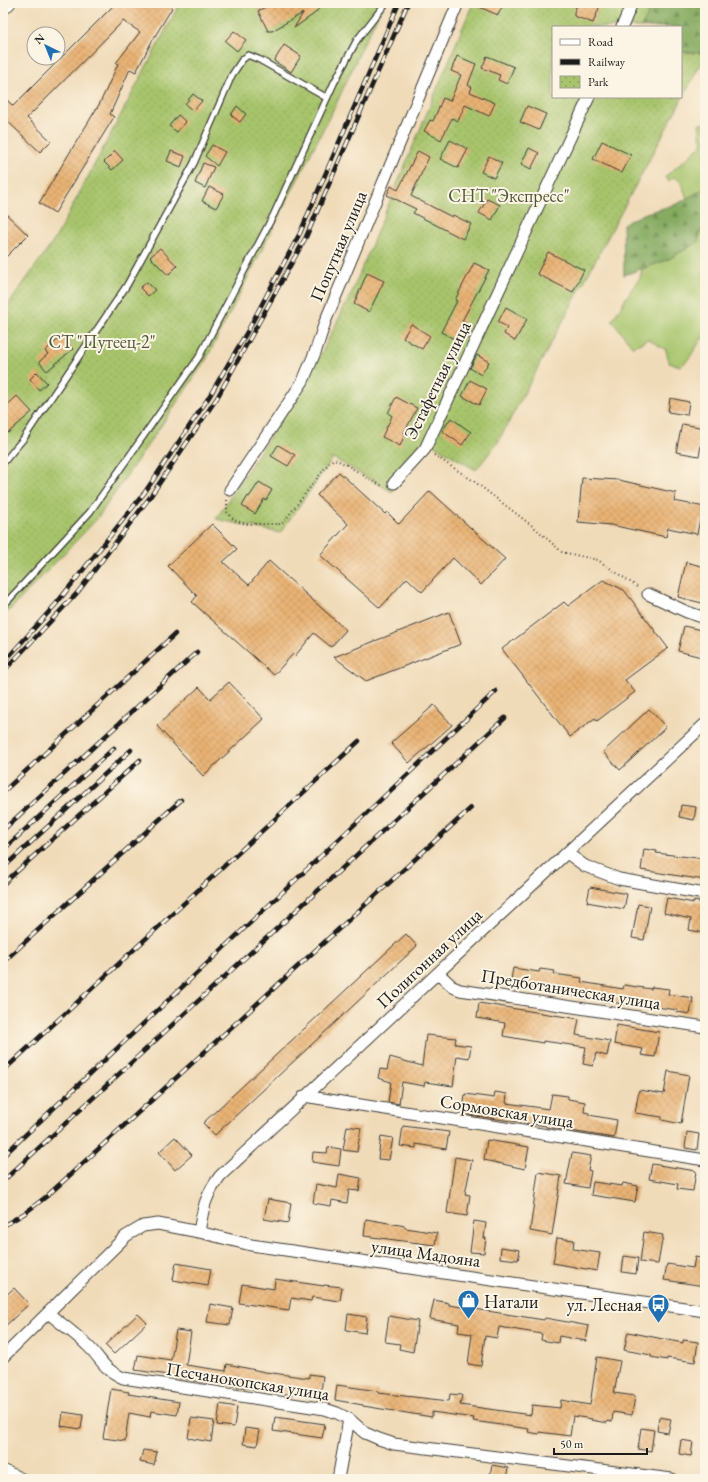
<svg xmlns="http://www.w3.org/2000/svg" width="708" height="1482" font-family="'EB Garamond',serif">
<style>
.grass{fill:#a7c46c;stroke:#627044}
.forest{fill:url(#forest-firs);stroke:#50633e}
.park{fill:url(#park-dots);stroke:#627044}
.building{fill:url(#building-cross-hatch)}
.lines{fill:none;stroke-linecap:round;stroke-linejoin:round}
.service-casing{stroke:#3c3934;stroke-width:8}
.minor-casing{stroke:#3c3934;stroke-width:13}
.path{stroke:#3c3934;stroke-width:2;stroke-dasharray:1 3;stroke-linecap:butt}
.service{stroke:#fff;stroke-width:5.5}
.minor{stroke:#fff;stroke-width:11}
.rail-casing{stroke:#1c1c1c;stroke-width:4.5}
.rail{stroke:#fcf5e5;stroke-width:3;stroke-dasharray:9;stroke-linecap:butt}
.labels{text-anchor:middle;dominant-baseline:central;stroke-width:4;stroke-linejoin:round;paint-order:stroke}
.park-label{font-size:18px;fill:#4d5738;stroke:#fcf5e5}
.street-label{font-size:18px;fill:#1c1c1c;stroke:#fcf5e5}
.poi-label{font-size:18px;fill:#1c1c1c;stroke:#fcf5e5;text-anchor:start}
</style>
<defs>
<pattern id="forest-firs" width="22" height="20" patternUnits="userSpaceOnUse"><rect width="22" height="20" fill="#85aa60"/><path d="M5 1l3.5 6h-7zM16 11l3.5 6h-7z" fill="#6c8a4e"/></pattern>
<pattern id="park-dots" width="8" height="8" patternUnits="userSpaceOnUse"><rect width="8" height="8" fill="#a7c46c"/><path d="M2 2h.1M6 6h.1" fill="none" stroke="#8fa85d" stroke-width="1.8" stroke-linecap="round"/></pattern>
<pattern id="building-cross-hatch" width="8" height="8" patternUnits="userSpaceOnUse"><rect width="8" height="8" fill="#e9b375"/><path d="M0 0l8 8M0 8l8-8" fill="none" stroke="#c79965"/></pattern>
</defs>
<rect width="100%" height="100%" fill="#fcf5e5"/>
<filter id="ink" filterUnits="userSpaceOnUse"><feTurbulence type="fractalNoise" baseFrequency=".025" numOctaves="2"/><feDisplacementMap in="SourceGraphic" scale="8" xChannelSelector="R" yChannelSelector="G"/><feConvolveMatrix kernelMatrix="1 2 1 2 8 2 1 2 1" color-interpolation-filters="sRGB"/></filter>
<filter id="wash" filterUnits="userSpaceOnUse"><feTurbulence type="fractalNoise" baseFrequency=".012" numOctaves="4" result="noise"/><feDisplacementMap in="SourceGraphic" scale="16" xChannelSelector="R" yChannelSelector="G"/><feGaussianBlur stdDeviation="0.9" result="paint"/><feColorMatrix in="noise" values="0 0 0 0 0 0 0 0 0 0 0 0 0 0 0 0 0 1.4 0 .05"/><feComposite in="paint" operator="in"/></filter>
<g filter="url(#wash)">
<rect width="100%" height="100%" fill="#f0dbb9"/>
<path class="grass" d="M704 123 705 188 687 199 682 184 675 177 668 181 665 177 701 146 699 124Z
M705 217V339L702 338 688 360 681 366 669 363 666 350 648 339 633 347 612 321 631 290 640 278 642 269 667 260 698 242Z"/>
<path class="forest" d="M654 3H705V53L681 52V27H641Z
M705 188V217L698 242 667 260 624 275 623 224 646 213 677 204Z"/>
<path class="park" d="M180 3H329L333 5 334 3H384L365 41 338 100 206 360 97 519 3 617V312L55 239Z
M473 3H654L641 27H553V97H681V52L705 53V56L498 442 476 470 432 444 409 469 392 492 333 458 280 533 216 519 313 370 351 294Z"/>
<g id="blocks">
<path class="building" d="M116 3H166L172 8 152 41 136 72 130 69 110 114 114 117 55 213 39 203 100 103 118 64 116 63 140 32 123 21 27 118 51 141 40 152 3 117V96L13 106Z
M273 3H324L314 14 294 28 303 13 272 31H268L258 11Z
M470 3H504L498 15Z
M578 3H601L593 23 574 16V12Z
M234 31 246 40 237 51 225 41Z
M284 45 301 56 291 72 274 61Z
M457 56 476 64 468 85 472 87 470 92 495 103 489 116 465 105 458 121 452 118 441 140 424 131 430 120 433 121 443 98 450 101 461 75 451 71Z
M487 56 514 67 507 84 498 80 500 75 482 68Z
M193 94 202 101 193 111 185 104Z
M237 106 246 114 240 122 231 115Z
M527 106 546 114 539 130 520 122Z
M178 115 186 122 177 132 169 126Z
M450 140 468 149 458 168 440 159Z
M602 141 631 155 622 173 593 159Z
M212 145 225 152 217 166 205 156Z
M529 148 539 153 531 169 521 164Z
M115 151 123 160 112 170 104 162Z
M171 151 185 156 181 167 167 161Z
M418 151 429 157 411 196 452 217 453 215 471 224 463 239 413 213 416 209 387 195 391 186 398 190Z
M489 156 502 163 494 178 481 172Z
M203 163 214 167 205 188 195 183Z
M209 187 224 194 216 208 202 201Z
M487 199 500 205 492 220 479 213Z
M3 211 28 235 3 260Z
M160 248 177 266 168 275 150 257Z
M548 252 584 270 573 292 537 274Z
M474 263 489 270 462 321 466 323 458 341 441 332 457 301 455 300Z
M367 273 384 281 369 312 354 304Z
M147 282 155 290 148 296 140 288Z
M506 307 527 319 515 341 504 334 507 327 498 322Z
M411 324 430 336 422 349 403 338Z
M62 336 73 349 47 371 39 362 48 354 45 351Z
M477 355 489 362 481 375 470 368Z
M37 372 47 383 39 390 30 379Z
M470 380 487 389 479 405 462 396Z
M17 396 32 412 8 433 3 427V409Z
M396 397 417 408 404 433 405 434 400 446 382 437 392 416 388 413Z
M670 398 689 402 687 415 668 412Z
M451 418 471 432 462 445 442 431Z
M682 424 705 428 699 456 676 452Z
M278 445 295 455 288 466 271 456Z
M339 472 385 514 387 512 399 524 430 491 505 559 481 585 453 558 422 592 407 578 380 608 320 555 348 524 317 495Z
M582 478 619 480 676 493 674 501 705 507V520L700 519 697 534 668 528 666 537 611 525 578 522Z
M259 482 272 490 266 500 264 499 255 514 242 506 248 496 249 497Z
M212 524 237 549 223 562 249 585 269 561 346 630 331 647 314 633 295 656 293 654 274 675 192 602 197 596 168 566Z
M686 562 705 567V592L702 603 678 597Z
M603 580 624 590 668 648 625 680 635 692 597 721 595 718 570 737 502 649 564 602 568 606Z
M449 612 461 644 366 681 334 657Z
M684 626 705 631V658L678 651Z
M229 682 264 719 203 776 157 726 199 687 210 699Z
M434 705 452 725 409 763 391 743Z
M649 709 666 727 620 770 603 752Z
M681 805 696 807 694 820 679 817Z
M644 849 657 851 656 853 705 859V880L641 870Z
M590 887 627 894 624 909 587 902Z
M667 898 694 903V901L705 903V933L689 930 691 919 664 913Z
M638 904 650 906 644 940 632 938Z
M406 934 417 946 215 1135 203 1123Z
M513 968 539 972 540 969 555 971 554 974 582 978 581 982 623 989 624 985 651 989 652 987 669 989 668 994 693 998 690 1014 677 1012 678 1010 635 1004V1006L510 986Z
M479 1003 579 1019 576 1035 610 1041 607 1056 596 1053 593 1066 583 1064 586 1047 543 1041V1043L503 1036 505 1023 477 1018Z
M617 1025 659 1032 655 1057 641 1055 643 1049 614 1044Z
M426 1035 456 1038 455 1044 471 1046 469 1058 457 1056 453 1086 425 1082 424 1086 402 1082 399 1104 388 1102 391 1082 378 1078 380 1069 387 1070 390 1057 422 1066Z
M668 1071 689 1075 681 1124 662 1120V1117L635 1113 639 1090 664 1094Z
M495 1092 507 1094 506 1103 549 1109 552 1094 568 1096V1099L585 1102 584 1112 589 1113V1115L617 1120 614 1138 546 1127V1126L463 1114 465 1094 494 1098Z
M347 1126 361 1128 357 1152 343 1150Z
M403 1126 449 1132 446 1149 416 1144V1148L400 1146Z
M687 1132 699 1134 697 1150 685 1148Z
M381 1136 393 1138 389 1160 378 1159Z
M175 1137 192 1155 175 1170 159 1152Z
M487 1140 529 1147 525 1169 484 1160Z
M328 1147 341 1149 339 1166 312 1162 313 1152 327 1153Z
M572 1153 591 1156 588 1170 591 1171 588 1188 566 1184Z
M455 1157 472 1160 465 1194 470 1195 467 1216 447 1213Z
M652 1164 696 1171 693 1191 677 1189 678 1184 649 1179Z
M538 1172 561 1176 552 1235 530 1231Z
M339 1174 361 1178 359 1191 349 1190 347 1203 332 1200 331 1206 313 1203 316 1184 337 1188Z
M593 1182 622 1186 623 1183 638 1186 635 1202 591 1195Z
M268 1199 291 1203 288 1223 264 1219Z
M366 1219 405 1226V1228L437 1233 435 1245 364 1236Z
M474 1221 486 1223 484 1238H486L484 1253 470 1252Z
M644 1232 663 1235 658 1264 640 1262Z
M557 1238 574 1240 573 1249 600 1253 597 1271 553 1263Z
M501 1247 520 1250 518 1260 500 1258Z
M624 1256 638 1258 636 1274 622 1272Z
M695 1257 705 1259V1286L664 1280 667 1264 693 1268Z
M176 1263 211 1269 208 1286 173 1280Z
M275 1279 324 1286V1285L342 1287 340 1301 312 1297 311 1301 291 1298 289 1310 239 1303 242 1284 274 1289Z
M14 1288 29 1304 3 1328V1298Z
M434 1300 449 1303V1305L544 1320 545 1318 589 1326 586 1341 559 1336 558 1343 541 1340 542 1334 499 1327 497 1338 485 1336 481 1366 468 1364 472 1334 458 1332 459 1324 430 1319Z
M210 1304 233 1308 230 1325 207 1322Z
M138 1314 147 1323 114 1354 105 1345Z
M348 1314 367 1317 365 1333 346 1330Z
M389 1316 418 1321 413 1352 399 1349 400 1344 385 1342Z
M176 1330 191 1332 186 1365 226 1371 227 1364 265 1372 309 1378V1374L323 1376 321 1392 293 1388 292 1395 208 1382V1383L183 1379 168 1377V1375L135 1370 138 1355 171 1360Z
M628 1332 683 1343V1340L698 1342 695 1362 667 1358V1360L651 1357V1355L624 1350Z
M597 1357 620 1361 614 1393 635 1396 632 1415 613 1412 612 1422 607 1421V1423L591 1420 592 1419 573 1416 570 1436 539 1432V1434L528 1432 529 1429 473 1421 474 1418 432 1412V1417L363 1406V1405L335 1400 337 1385 378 1391V1393L449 1401 450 1394 462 1395 460 1405 531 1415 532 1405 560 1408 561 1400 590 1405Z
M111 1389 129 1392 128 1394 179 1402 177 1415 151 1411 150 1417 129 1413 125 1441 103 1438Z
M220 1404 237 1407 234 1427 217 1425Z
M63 1412 83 1415 81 1429 61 1426Z
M275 1417 325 1424 322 1438 273 1431Z
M659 1417 671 1419 668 1433 657 1431Z
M191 1418 214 1421 211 1442 188 1438Z
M245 1428 260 1430 257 1446 243 1444Z
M641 1428 654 1430 651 1451 638 1449Z
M681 1440 693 1442 691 1456 679 1454Z
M143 1450 157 1452 154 1465 140 1462Z
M492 1465 508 1468 506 1479H489Z"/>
</g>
</g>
<g filter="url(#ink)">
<use href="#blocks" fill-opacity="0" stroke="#3c3934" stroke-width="1"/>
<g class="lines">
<defs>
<path id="service" d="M3 463 24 438 127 285 194 163 232 75 242 60 248 55 260 60 327 98
M3 606 90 512 199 357 274 214 334 83 357 40 386 3"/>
<path id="minor" d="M3 10 10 3
M622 27 632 3
M394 483 425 449 589 97
M230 490 303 381 316 350 325 322 458 3
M648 594 687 612 705 618
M567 853 585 866 619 879 705 894
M438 973 453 987 460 990 705 1027
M304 1096 705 1160
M199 1232C203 1208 205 1196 220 1176L705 724
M48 1313C62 1324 76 1334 89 1347 103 1361 103 1369 123 1378L325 1409 337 1413 349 1419 365 1433 379 1439 394 1444 672 1479
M3 1357 126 1236 143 1226 158 1224 199 1232 251 1245 705 1311
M3 1470 22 1479
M338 1479 349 1419"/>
</defs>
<use href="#service" class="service-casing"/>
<use href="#minor" class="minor-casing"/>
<path class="path" d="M642 4 655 3
M434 455 475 482 535 528 562 552 598 560 639 588
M227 500V512L234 520 246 524H282L328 464 334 459C352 466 366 479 383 486"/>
<use href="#service" class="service"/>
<use href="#minor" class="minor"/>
<defs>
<path id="rail" d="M3 663 56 604 145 492 209 397 247 332 300 233 399 3
M3 672 78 592 150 497 217 398 306 237 408 3
M3 792 175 634
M3 830 197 652
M3 850 114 748
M3 868 131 750
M3 884 140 760
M3 962 181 800
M3 1071 359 741
M3 1156 496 691
M3 1181 505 718
M3 1226 25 1213 47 1196 471 808"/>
</defs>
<use href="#rail" class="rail-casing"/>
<use href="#rail" class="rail"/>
</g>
</g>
<defs>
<symbol id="shop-pin" viewBox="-11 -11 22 30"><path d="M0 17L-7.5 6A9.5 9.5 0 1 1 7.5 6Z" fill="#1f6fb2" stroke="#fcf5e5"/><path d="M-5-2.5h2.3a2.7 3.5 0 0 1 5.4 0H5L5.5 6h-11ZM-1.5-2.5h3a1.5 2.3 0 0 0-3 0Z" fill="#fff"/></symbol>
<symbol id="bus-pin" viewBox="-11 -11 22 30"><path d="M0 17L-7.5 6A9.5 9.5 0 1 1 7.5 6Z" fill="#1f6fb2" stroke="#fcf5e5"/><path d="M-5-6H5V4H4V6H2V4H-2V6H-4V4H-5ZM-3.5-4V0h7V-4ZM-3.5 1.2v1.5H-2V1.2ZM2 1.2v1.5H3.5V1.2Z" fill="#fff"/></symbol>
</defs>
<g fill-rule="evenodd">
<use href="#shop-pin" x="456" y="1288" width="25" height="34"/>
<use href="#bus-pin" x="646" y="1292" width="25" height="34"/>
</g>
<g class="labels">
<g class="park-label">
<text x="509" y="195">СНТ "Экспресс"</text>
<text x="102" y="341">СТ "Путеец-2"</text>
</g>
<g class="street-label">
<text transform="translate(338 246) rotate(-67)">Попутная улица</text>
<text transform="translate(437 380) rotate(-64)">Эстафетная улица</text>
<text transform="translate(429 958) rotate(-43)">Полигонная улица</text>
<text transform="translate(571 989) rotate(9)">Предботаническая улица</text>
<text transform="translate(507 1111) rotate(9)">Сормовская улица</text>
<text transform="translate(426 1253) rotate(8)">улица Мадояна</text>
<text transform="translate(248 1381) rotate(9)">Песчанокопская улица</text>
</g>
<g class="poi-label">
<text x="484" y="1301">Натали</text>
<text x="642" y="1304" text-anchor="end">ул. Лесная</text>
</g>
</g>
<rect width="708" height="1482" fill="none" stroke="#fcf5e5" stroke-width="16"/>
<rect x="552" y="26" width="130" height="72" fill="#fcf5e5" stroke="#a29e95"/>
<rect x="560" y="39" width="20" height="6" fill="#ffffff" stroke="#a29e95"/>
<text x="588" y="46" font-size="12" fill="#1c1c1c">Road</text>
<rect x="560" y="59" width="20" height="6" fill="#1c1c1c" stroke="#a29e95"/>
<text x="588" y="66" font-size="12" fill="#1c1c1c">Railway</text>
<rect x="560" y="76" width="20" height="12" fill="url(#park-dots)" stroke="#a29e95"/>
<text x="588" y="86" font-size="12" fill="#1c1c1c">Park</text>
<g transform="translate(46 46) rotate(317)"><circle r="19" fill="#fcf5e5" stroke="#a29e95"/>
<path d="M0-3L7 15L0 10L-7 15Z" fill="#1f6fb2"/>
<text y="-6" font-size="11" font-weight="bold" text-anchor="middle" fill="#1c1c1c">N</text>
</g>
<path d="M554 1448v6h93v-6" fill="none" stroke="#1c1c1c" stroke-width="2"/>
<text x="560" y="1448" font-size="12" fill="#1c1c1c" stroke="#fcf5e5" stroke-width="3" paint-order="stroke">50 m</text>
</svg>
